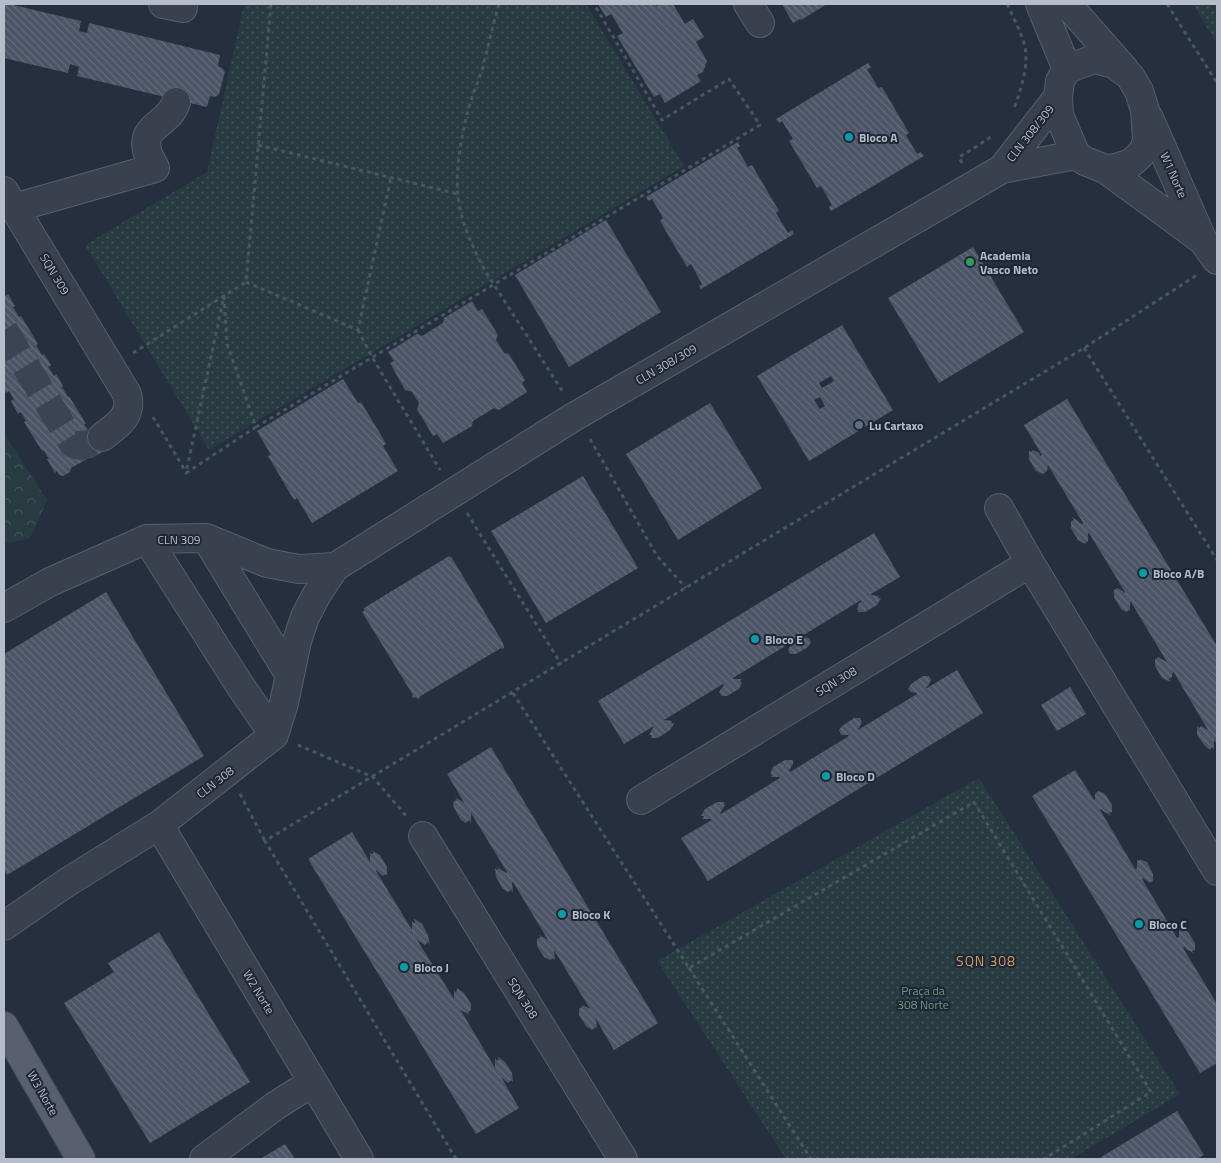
<svg xmlns="http://www.w3.org/2000/svg" width="1221" height="1163" font-family="'Titillium Web',sans-serif">
<style>
.forest{fill:url(#forest-crowns)}
.park{fill:url(#park-dots)}
.building{fill:url(#building-back-hatch);fill-rule:evenodd}
.lines{fill:none;stroke-linecap:round;stroke-linejoin:round}
.minor-tunnel{stroke:#3b4454;stroke-width:28;stroke-dasharray:28 14;stroke-linecap:butt}
.minor-casing{stroke:#575f6c;stroke-width:30}
.major-casing{stroke:#434a58;stroke-width:30}
.path{stroke:#46585d;stroke-width:3;stroke-dasharray:4 4;stroke-linecap:butt}
.minor{stroke:#39414f;stroke-width:28}
.major{stroke:#58606f;stroke-width:28}
.culture-dot{fill:#0f9aa8;stroke:#1e2634;stroke-width:2}
.leisure-dot{fill:#2e9e5b;stroke:#1e2634;stroke-width:2}
.service-dot{fill:#5c6f8a;stroke:#1e2634;stroke-width:2}
.labels{text-anchor:middle;dominant-baseline:central;stroke-width:4;stroke-linejoin:round;paint-order:stroke}
.street-label{font-size:12px;fill:#b6bcc9;stroke:#1e2634}
.poi-label{font-size:12px;font-weight:bold;fill:#b6bcc9;stroke:#1e2634;text-anchor:start}
.park-label{font-size:12px;fill:#6d9a7b;stroke:#1e2634}
.neighbourhood-label{font-size:14px;letter-spacing:1px;fill:#d39d67;stroke:#1e2634}
</style>
<defs>
<pattern id="forest-crowns" width="20" height="18" patternUnits="userSpaceOnUse" patternTransform="scale(1.25)"><rect width="20" height="18" fill="#273b40"/><path d="M2 6a3 3 0 1 1 6 0M12 15a3 3 0 1 1 6 0" fill="none" stroke="#44555a"/></pattern>
<pattern id="park-dots" width="8" height="8" patternUnits="userSpaceOnUse" patternTransform="scale(1.25)"><rect width="8" height="8" fill="#273b40"/><path d="M2 2h.1M6 6h.1" fill="none" stroke="#44555a" stroke-width="1.8" stroke-linecap="round"/></pattern>
<pattern id="building-back-hatch" width="6" height="6" patternUnits="userSpaceOnUse" patternTransform="scale(1.25)"><rect width="6" height="6" fill="#4c5568"/><path d="M-1 5l2 2M0 0l6 6M5-1l2 2" fill="none" stroke="#646c7c"/></pattern>
</defs>
<rect width="100%" height="100%" fill="#252f3f"/>
<path class="forest" d="M4 433 47 500 34 531 28 539 7 543 4 542Z"/>
<path class="park" d="M244 4H586L684 166 209 450 85 245 207 172Z
M1193 4H1217V44Z
M979 778 1180 1094 1071 1159H786L657 961Z"/>
<path class="building" d="M4 4H9L81 21 79 31 87 33 89 23 220 55 218 66 222 68 225 72 219 94 217 96 214 97 210 96 207 107 77 76 79 67 70 64 68 73 4 58Z
M598 4H655L657 6 661 4H673L685 24 693 19 704 37 696 42 707 61 703 72 697 75 701 81 665 103 660 94 654 97 617 36 623 33 611 14 606 17Z
M782 4H827L801 20 800 19 793 23Z
M868 63 871 67 867 70 873 79 878 88 882 87 909 133 906 135 917 154 921 152 924 156 831 211 829 207 832 205 821 186 817 188 789 141 793 139 782 121 779 123 776 119Z
M738 142 740 146 737 148 748 167 752 165 779 211 776 213 788 233 792 230 794 234 701 289 699 286 702 284 691 264 687 267 660 221 663 218 652 199 648 201 646 197Z
M606 220 661 312 569 367 515 275Z
M973 247 1024 332 939 383 888 298Z
M4 294 5 296 8 294 15 306 13 307 19 317 21 316 38 344 36 345 42 355 44 354 51 365 48 367 54 376 56 374 63 386 62 387 68 397 69 396 86 424H84L101 450V453L92 458H89L71 468 70 472 63 476 59 475 57 471 55 473 47 459H49L43 450 42 451 24 422 26 421 21 412 18 414 11 401 14 399 9 391 6 393 4 389Z
M472 301 478 311 482 309 498 335 496 340 504 353 509 354 525 380 522 383 527 392 499 410 494 408 473 421 472 426 443 443 437 434 433 436 417 409 419 403 412 392 405 390 390 363 394 361 388 352 417 334 422 336 443 323 444 318Z
M842 325 893 410 809 461 757 376ZM831 376 834 381 822 388 819 383ZM820 397 825 406 820 409 814 400Z
M343 379 358 403 361 402 378 430 386 444 383 446 398 471 312 523 297 498 294 500 268 456 271 455 257 431Z
M1067 399 1217 646V744L1214 740V749L1212 747 1210 750 1205 746 1197 735V726L1199 728 1201 726 1208 730 1173 671 1172 677 1169 679 1171 682 1162 678 1155 666V660L1158 657 1167 662 1131 602 1130 603V611L1129 610 1126 612 1121 609 1114 597V589L1115 590 1117 588 1123 591 1124 593 1125 592 1089 533 1088 534V543L1087 541 1085 544 1078 540 1071 528V521L1074 520 1072 517 1082 524 1083 523 1048 465 1047 471 1043 474 1036 471 1029 459V451L1031 452 1033 450 1039 453 1040 456 1042 455 1024 425Z
M710 403 762 488 678 540 626 454Z
M583 476 638 568 546 623 491 531Z
M874 533 900 577 871 594V595L879 596 878 597 879 598H881L877 605 865 612H857L859 611 857 609 859 603 861 602V600L802 636 803 637 809 638 811 642 808 647 796 654H790L788 650 791 645 793 643 792 642 733 678V679H742L740 681 742 683 739 689 727 696H722L719 692 724 685 723 684 664 720 673 721 671 722 672 724 675 722 670 730 658 738H650L652 736 651 735H649L654 726 624 744 598 701Z
M449 556 452 558 503 643 504 648 502 649 501 648 419 697 420 698 418 699 415 697 413 698 412 696 413 695 362 612 364 611V608Z
M106 592 204 756 7 875 4 870V654Z
M957 670 983 713 708 881 681 838 712 820 711 819H702L704 817 703 816H701L705 809 717 802H724V805L727 802 720 813 721 814 780 778 779 777H771L772 775 771 774H770L773 767 785 760H793V763L795 760 789 771 790 772 849 736 848 735H841L839 730 842 726 854 718H860L862 722 859 728 858 729V730L917 694V693L911 692 908 689 911 684 923 676H929L931 680 928 686 926 687 927 688Z
M1070 687 1086 714 1057 731 1041 705Z
M491 747 658 1023 614 1050 596 1019 597 1029 595 1027 592 1030 586 1026 579 1015V1009L583 1006 581 1004 590 1009 554 950 555 960 553 958 550 960 544 957 537 946V939L541 937 538 934 548 940 513 882 512 883 513 892 511 890 508 892 503 889 496 877 495 868 497 870 499 869 496 866 506 873 507 872 471 813V823L469 820 466 823 461 820 454 808 453 802 457 800 455 797 463 802 465 804 447 774Z
M1075 770 1094 800 1095 799V794L1098 791 1105 794 1112 805V812L1109 813 1111 816 1103 811 1101 809 1100 810 1135 869 1137 868V860L1138 861 1140 860 1139 859 1147 862 1153 874V882L1152 881 1150 883 1143 878 1142 879 1177 938 1179 937V931L1182 930 1180 927 1188 932 1195 943V951L1194 950 1192 951 1194 953 1186 949 1185 947 1183 948 1217 1004V1063L1200 1073 1032 796Z
M352 832 370 862V852L371 854 374 853 371 850 380 855 387 867V875L386 874 383 876 376 870V871L412 930V921L414 923 415 922 413 918 422 924 428 935 430 945 428 942 425 945 417 940 454 999V989L455 992 457 991V988L464 993 471 1004V1010L468 1012 470 1015 461 1010 460 1009 495 1068V1058L497 1061 499 1059 497 1056 505 1062 512 1073 513 1082 511 1080 508 1083 501 1077 519 1108 476 1134 308 859Z
M159 932 250 1082 150 1143 64 1003 114 972 108 963Z
M1177 1111 1204 1155 1196 1159H1098Z
M285 1144 295 1159H260Z"/>
<g class="lines">
<path class="minor-tunnel" d="M4 330 73 444 82 446 99 440 102 437"/>
<defs>
<path id="minor" d="M163 4 183 8
M748 4 760 23
M1040 4 1067 69
M1067 4 1124 69
M1094 59 1114 64 1130 76 1139 91 1145 110 1147 139 1145 148 1140 155 1131 163 1116 168 1105 169 1085 161 1076 155 1059 115 1058 97 1060 81 1067 69Z
M1149 118 1203 241 1217 260
M1002 169 1058 97
M1105 169 1202 240
M4 191 127 394C133 416 118 425 102 437
M14 208 155 168C152 162 148 156 147 150 141 125 170 124 176 102
M999 508 1030 563 1217 871
M206 538 289 674
M147 539 239 684 274 735
M4 608 50 582 147 539 206 538 267 563 299 569 335 567
M641 800 1030 563
M159 825 359 1159
M423 836 623 1159
M4 926 66 883 159 825 274 735 284 703 297 641 305 617 317 594 335 567 572 418 1002 169 1076 155
M204 1159 275 1106 313 1082"/>
<path id="major" d="M4 1026 81 1159"/>
</defs>
<use href="#minor" class="minor-casing"/>
<use href="#major" class="major-casing"/>
<path class="path" d="M499 4C493 25 488 46 483 67 478 82 472 96 468 110 462 134 455 169 458 194 460 220 472 246 484 269L563 392
M1007 4C1013 17 1020 30 1024 43 1030 62 1021 90 1014 108
M1167 4 1217 83
M258 145 458 194
M962 163 959 157 979 145 992 136
M246 282 358 330 391 177
M224 296 227 344 256 427 186 473Z
M358 330 372 357 440 470
M1084 348 1217 560
M133 353 246 282 271 4
M153 417 186 472
M256 427 760 125 729 79 662 120 594 4
M590 439 657 556 686 588
M467 513 561 664
M513 693 689 968 974 802 1151 1092 1044 1159
M298 745 373 777 407 817
M240 794 265 841
M689 968 811 1159
M456 1159 265 841 1084 348 1197 275"/>
<use href="#minor" class="minor"/>
<use href="#major" class="major"/>
</g>
<g class="culture-dot">
<circle cx="849" cy="137" r="5"/>
<circle cx="1143" cy="573" r="5"/>
<circle cx="755" cy="639" r="5"/>
<circle cx="826" cy="776" r="5"/>
<circle cx="562" cy="914" r="5"/>
<circle cx="1139" cy="924" r="5"/>
<circle cx="404" cy="967" r="5"/>
</g>
<circle class="leisure-dot" cx="970" cy="262" r="5"/>
<circle class="service-dot" cx="859" cy="425" r="5"/>
<g class="labels">
<g class="street-label">
<text transform="translate(1030 133) rotate(-52)">CLN 308/309</text>
<text transform="translate(1174 175) rotate(66)">W1 Norte</text>
<text transform="translate(55 274) rotate(59)">SQN 309</text>
<text transform="translate(666 364) rotate(-30)">CLN 308/309</text>
<text x="179" y="539">CLN 309</text>
<text transform="translate(836 681) rotate(-31)">SQN 308</text>
<text transform="translate(215 782) rotate(-38)">CLN 308</text>
<text transform="translate(259 992) rotate(59)">W2 Norte</text>
<text transform="translate(523 998) rotate(58)">SQN 308</text>
<text transform="translate(43 1093) rotate(60)">W3 Norte</text>
</g>
<g class="poi-label">
<text x="859" y="137">Bloco A</text>
<text x="980" y="255">Academia<tspan x="980" dy="14">Vasco Neto</tspan></text>
<text x="869" y="425">Lu Cartaxo</text>
<text x="1153" y="573">Bloco A/B</text>
<text x="765" y="639">Bloco E</text>
<text x="836" y="776">Bloco D</text>
<text x="572" y="914">Bloco K</text>
<text x="1149" y="924">Bloco C</text>
<text x="414" y="967">Bloco J</text>
</g>
<g class="park-label">
<text x="923" y="990">Praça da<tspan x="923" dy="14">308 Norte</tspan></text>
</g>
<g class="neighbourhood-label">
<text x="986" y="960">SQN 308</text>
</g>
</g>
<rect width="1221" height="1163" fill="none" stroke="#b6bcc9" stroke-width="10"/>
</svg>
